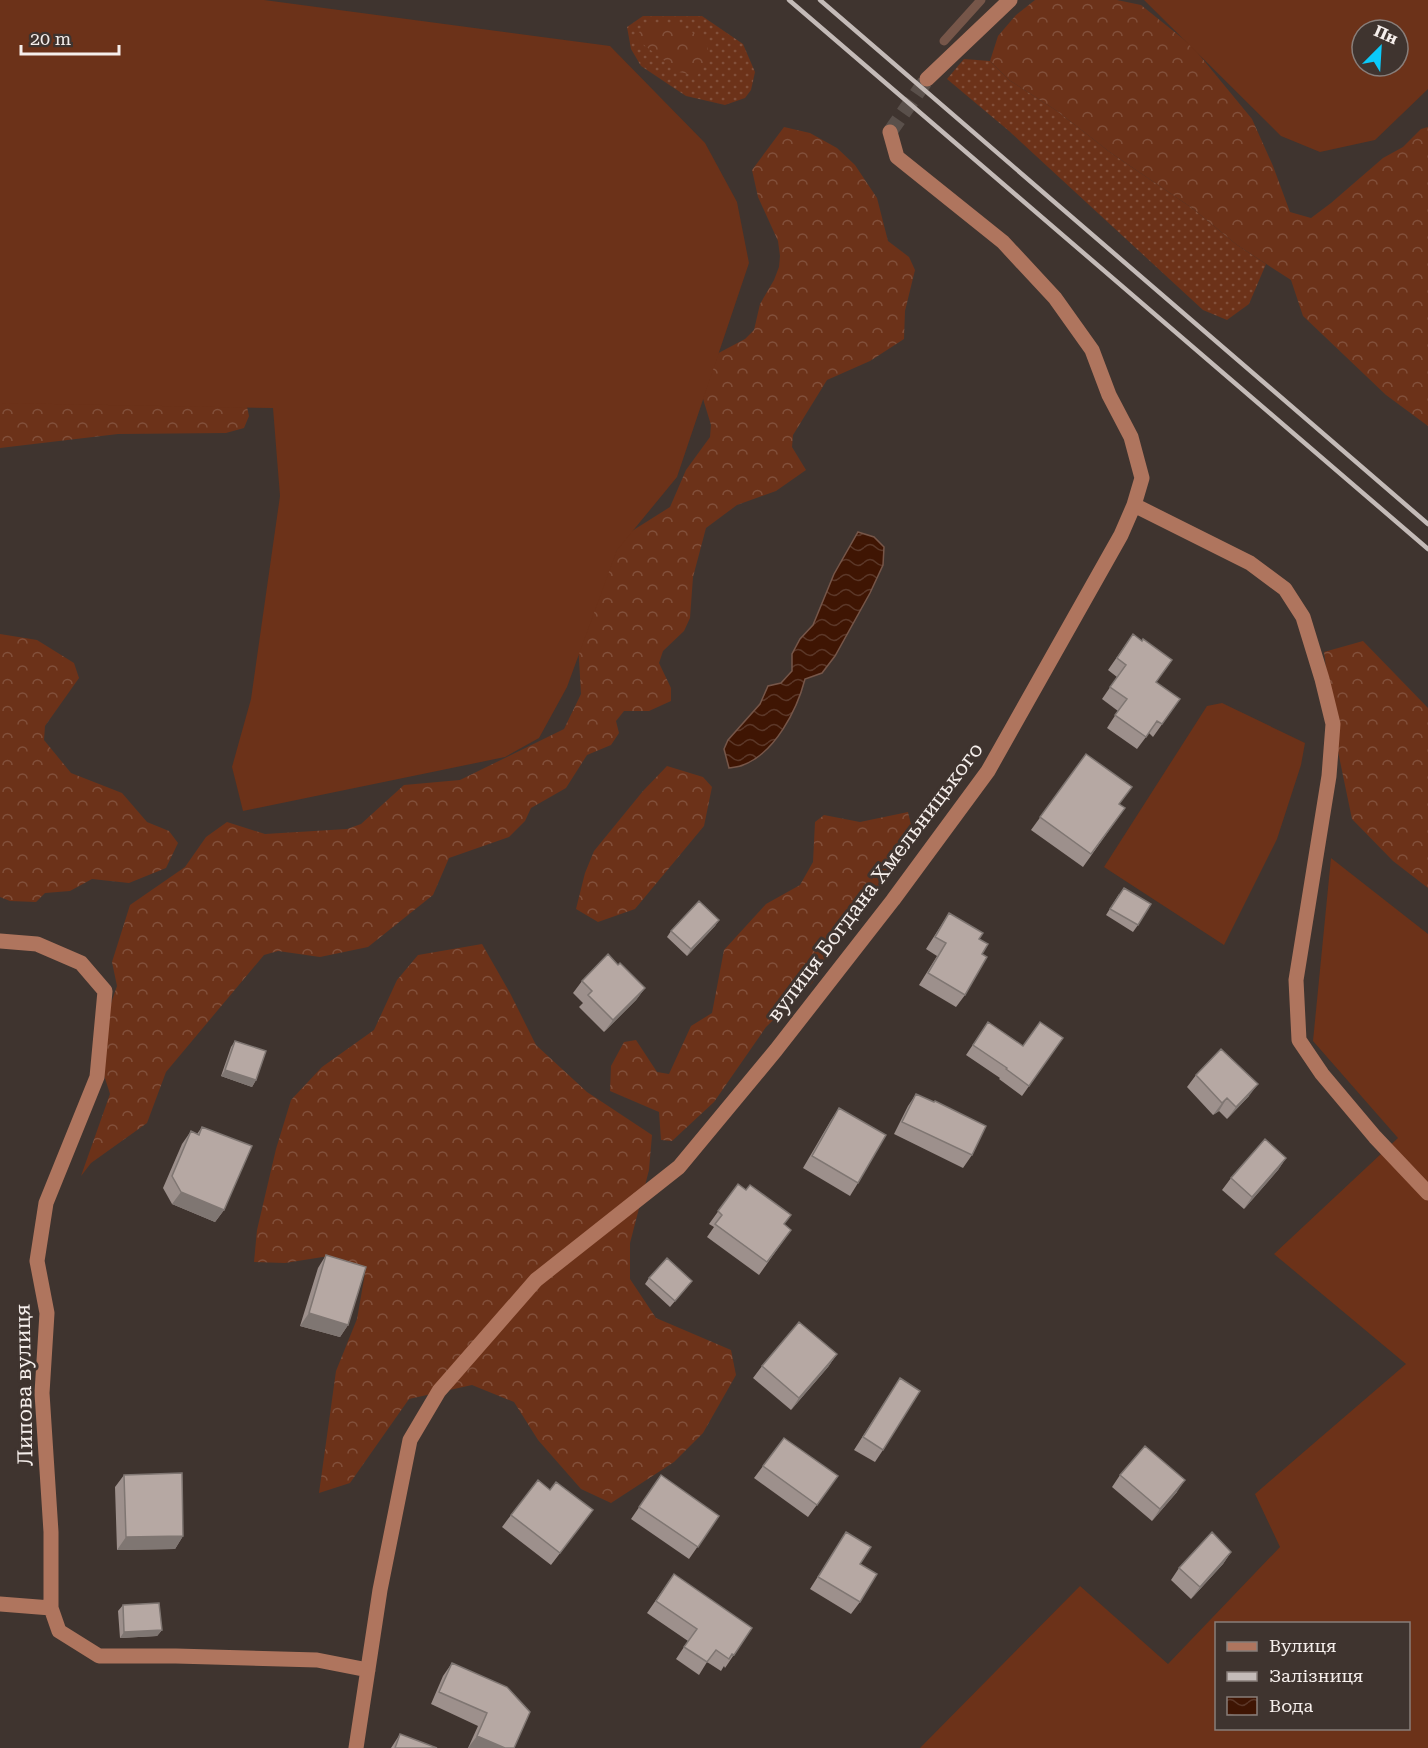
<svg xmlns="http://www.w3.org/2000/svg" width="1428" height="1748" font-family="'Roboto Serif',serif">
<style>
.grass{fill:url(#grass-dots)}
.forest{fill:url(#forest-crowns)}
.garden{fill:#6c3219;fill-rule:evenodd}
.water{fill:url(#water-waves);stroke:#765649;stroke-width:1.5}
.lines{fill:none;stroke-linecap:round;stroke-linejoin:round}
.stream{stroke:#765649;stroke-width:9}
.minor-tunnel{stroke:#5a504b;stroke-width:15;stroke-dasharray:15 8;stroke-linecap:butt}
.minor{stroke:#af755e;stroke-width:15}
.rail{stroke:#c4bbb8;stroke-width:4.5}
.wall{fill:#9d908c}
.shaded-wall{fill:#7f7672}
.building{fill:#b6a8a3;stroke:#7f7672;stroke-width:1.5}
.labels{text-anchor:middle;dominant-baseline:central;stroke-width:6;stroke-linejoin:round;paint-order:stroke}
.street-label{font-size:21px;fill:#f5eeeb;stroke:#3f342f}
</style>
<defs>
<pattern id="grass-dots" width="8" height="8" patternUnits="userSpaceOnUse" patternTransform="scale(1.5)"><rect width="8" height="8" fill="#6c3219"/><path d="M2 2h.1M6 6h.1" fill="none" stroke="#82503b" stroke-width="1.8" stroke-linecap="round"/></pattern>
<pattern id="forest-crowns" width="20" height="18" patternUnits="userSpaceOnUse" patternTransform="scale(1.5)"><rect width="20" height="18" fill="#6c3219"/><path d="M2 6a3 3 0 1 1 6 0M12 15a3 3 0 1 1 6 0" fill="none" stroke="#82503b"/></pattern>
<pattern id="water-waves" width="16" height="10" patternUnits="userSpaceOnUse" patternTransform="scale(1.5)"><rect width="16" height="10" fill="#3f1503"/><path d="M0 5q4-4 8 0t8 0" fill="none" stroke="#5b3728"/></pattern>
</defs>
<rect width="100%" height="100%" fill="#3f342f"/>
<path class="grass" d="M643 16H702L743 44 755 72 751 90 745 98 725 105 686 96 641 66 631 49 627 27Z
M964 59 990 61 1009 80 1057 111 1111 153 1192 208 1237 245 1266 264 1249 304 1227 320 1203 310 1009 131 947 79Z"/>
<path class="forest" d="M1035 0H1117L1141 5 1192 46 1252 119 1273 166 1290 212 1311 218 1331 203 1383 158 1403 147 1421 129 1428 127V426L1386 395 1303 316 1291 280 1237 245 1192 208 1111 153 1057 111 1009 80 990 61 998 36 1016 15Z
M646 23 677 24 706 40 710 59 697 76 679 72 635 38Z
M784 127 810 133 837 148 855 165 877 198 888 241 909 257 915 270 905 311 904 339 870 361 827 380 793 435 792 447 806 470 776 491 737 505 706 528 693 577 690 618 684 631 663 651 659 663 671 688V701L649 711H624L616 721 619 733 611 745 587 755 566 788 531 808 525 821 509 837 449 858 433 895 368 947 320 957 278 951 264 955 166 1072 147 1123 91 1163 81 1176 110 1094 103 1072 108 1012 117 986 112 962 130 905 185 867 206 837 227 822 265 834 347 829 361 824 404 785 460 780 564 729 581 694 578 642 587 607 624 536 670 507 686 470 710 437 711 425 697 379 711 357 745 339 754 330 760 304 774 280 779 267 780 256 778 241 758 197 752 170Z
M244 393 249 416 244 428 226 433 118 434 0 448V396Z
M0 634 37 640 74 663 79 678 45 726 44 740 71 773 122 793 147 822 169 831 178 843 166 868 129 883 92 879 70 891 45 893 36 902 10 901 0 897Z
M1363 641 1428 708V888L1393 861 1352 819 1335 737 1324 652Z
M667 766 703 777 712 787 704 826 635 909 598 922 576 909 585 873 594 851 643 791Z
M908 812 913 833 888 878 848 915 812 983 766 1027 714 1102 672 1141 661 1140 659 1112 610 1091 611 1066 624 1042 636 1040 657 1072 669 1074 691 1026 712 1013 724 950 766 904 800 885 813 862 815 822 824 815 860 822Z
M482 944 510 993 536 1045 587 1092 652 1135 649 1170 630 1243V1279L656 1318 731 1350 736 1375 703 1433 674 1462 611 1503 581 1489 538 1440 514 1402 472 1385 409 1399 350 1483 319 1493 336 1371 357 1319 365 1273 329 1256 285 1263 254 1262 257 1230 276 1149 291 1100 322 1067 374 1030 397 980 418 955Z"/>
<path class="garden" d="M0 0H264L610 46 705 143 737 202 749 263 677 477 617 550 567 687 539 738 505 757 243 811 232 767 251 699 280 496 273 408 0 403Z
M1144 0H1428V89L1375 140 1320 152 1281 136ZM1362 30H1398V66H1362Z
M1222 703 1305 743 1301 765 1277 839 1224 945 1104 867 1207 706Z
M1331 858 1428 934V1748H920L1080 1586 1168 1664 1280 1547 1255 1494 1406 1364 1274 1254 1398 1138 1313 1041ZM1216 1624H1408V1728H1216Z"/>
<path class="water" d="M858 532 874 537 884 547 883 565 870 593 835 656 822 673 805 679C797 710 775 753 743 765 739 767 733 767 729 768L724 749 728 740 760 704 768 686 781 683 792 671V654L800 639 813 625 834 574Z"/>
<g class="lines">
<path class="stream" d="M944 41 981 0"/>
<path class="minor-tunnel" d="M890 132 927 79"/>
<path class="minor" d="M927 79 1010 0
M1134 505 1250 563 1285 589 1303 617 1322 679 1333 724 1329 776 1296 980 1299 1040 1322 1074 1375 1137 1428 1193
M0 941 37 944 81 963 105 991 97 1077 46 1203 37 1261 47 1313 42 1393 51 1532V1608L0 1604
M51 1608 59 1631 99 1656H176L317 1660 368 1670
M356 1748 380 1590 410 1440 439 1391 536 1280 679 1167 776 1050 893 900 988 771 1121 535 1134 505 1142 478 1131 437 1109 395 1092 350 1055 298 1003 242 897 157 890 132"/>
<path class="rail" d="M789 0 1428 549
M820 0 1428 524"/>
</g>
<path class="wall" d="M1133 634 1156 682 1180 699 1153 737 1149 733 1137 749 1107 728 1118 711 1102 699 1117 677 1108 670Z
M1086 754 1119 804 1125 808 1083 867 1031 830Z
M1119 894 1138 925 1133 932 1106 915Z
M949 913 979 939 982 954 965 995 956 1007 919 985 937 956 926 949Z
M719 920 715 926 687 956 667 937 671 931Z
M618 965 645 988 636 1000 604 1032 579 1007 583 1003 573 993 582 981Z
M988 1022 1023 1046 1063 1038 1022 1096 999 1079 1000 1078 966 1055Z
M235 1041 256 1080 252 1087 221 1076 231 1047Z
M1196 1075 1249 1096 1227 1119 1219 1111 1213 1115 1187 1087Z
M916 1094 972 1155 963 1168 894 1134 908 1106Z
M839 1108 858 1183 850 1196 803 1168 831 1120Z
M202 1127 224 1210 215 1222 172 1204 163 1188 182 1144 191 1131 197 1134Z
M1286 1158 1278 1170 1244 1209 1222 1190 1231 1178Z
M738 1184 791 1230 759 1275 707 1237 714 1227 709 1224Z
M326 1255 348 1325 340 1337 300 1326 318 1268Z
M649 1278 692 1281 670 1307 645 1284Z
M837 1354 828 1367 791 1410 753 1378 762 1366Z
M900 1378 883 1450 875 1462 854 1450Z
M784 1438 838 1476 808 1517 754 1478Z
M124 1475 183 1536 175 1549 117 1550 115 1487Z
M661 1475 719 1516 689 1559 631 1519Z
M1120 1475 1177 1492 1152 1521 1112 1487Z
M550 1490 593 1510 551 1565 502 1527 511 1515Z
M846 1532 860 1564V1602L851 1614 810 1589Z
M1231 1552 1223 1564 1191 1599 1171 1580 1179 1568Z
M674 1574 752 1628 725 1668 724 1666 721 1671 707 1662 699 1675 676 1659 688 1641 647 1613Z
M123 1605 162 1630 157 1636 120 1638 118 1611Z
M452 1663 514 1748H468L478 1726 431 1704 443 1676Z
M400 1734 437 1748H391Z"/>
<path class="shaded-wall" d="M719 920 715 926 687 956 691 949Z
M645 988 636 1000 604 1032 613 1020Z
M225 1070 256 1080 252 1087 221 1076Z
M1258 1084 1249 1096 1227 1119 1236 1107Z
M1227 1098 1219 1111 1213 1115 1222 1103Z
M1286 1158 1278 1170 1244 1209 1252 1197Z
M181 1192 224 1210 215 1222 172 1204Z
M309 1313 348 1325 340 1337 300 1326Z
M837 1354 828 1367 791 1410 799 1398Z
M1185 1480 1177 1492 1152 1521 1160 1509Z
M183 1536 175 1549 117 1550 126 1537Z
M1231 1552 1223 1564 1191 1599 1200 1587Z
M162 1630 157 1636 120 1638 124 1632Z
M477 1736 505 1748H468Z"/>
<path class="building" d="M1133 634 1142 641 1143 639 1172 660 1156 682 1180 699 1162 724 1157 721 1146 737 1115 715 1127 699 1110 687 1126 665 1117 658Z
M1086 754 1132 787 1119 804 1125 808 1091 854 1040 817Z
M1124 888 1151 904 1138 925 1110 909Z
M699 901 719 920 691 949 671 931Z
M949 913 983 933 979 939 988 944 982 954 987 957 965 995 928 973 946 943 935 937Z
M608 954 618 965 620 963 645 988 613 1020 588 995 592 991 582 981Z
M988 1022 1023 1046 1040 1022 1063 1038 1029 1086 1006 1069 1007 1068 973 1045Z
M235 1041 266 1051 256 1080 225 1070Z
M1221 1049 1258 1084 1236 1107 1227 1098 1222 1103 1196 1075Z
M916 1094 934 1102 935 1101 986 1126 972 1155 902 1122Z
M839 1108 886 1135 858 1183 812 1156Z
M202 1127 252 1146 224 1210 181 1192 172 1176 191 1131 199 1135Z
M1265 1139 1286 1158 1252 1197 1231 1178Z
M738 1184 746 1190 750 1185 791 1215 784 1224 791 1230 767 1262 715 1224 722 1215 718 1211Z
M326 1255 366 1267 348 1325 309 1313Z
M667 1258 692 1281 675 1301 649 1278Z
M799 1322 837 1354 799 1398 762 1366Z
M900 1378 920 1391 883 1450 863 1437Z
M784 1438 838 1476 817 1505 763 1466Z
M1145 1446 1185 1480 1160 1509 1120 1475Z
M182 1473 183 1536 126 1537 124 1475Z
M661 1475 719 1516 698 1547 639 1507Z
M538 1480 550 1490 556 1482 593 1510 560 1553 511 1515Z
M846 1532 871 1547 860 1564 877 1574 860 1602 818 1577Z
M1212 1532 1231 1552 1200 1587 1179 1568Z
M674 1574 752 1628 734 1655 732 1654 729 1659 716 1650 707 1662 684 1647 697 1629 656 1601Z
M159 1603 162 1630 124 1632 123 1605Z
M452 1663 507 1687 530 1712 514 1748H505L477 1736 487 1713 439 1692Z
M400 1734 437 1748H395Z"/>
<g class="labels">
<g class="street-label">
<text transform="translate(875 882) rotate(-53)">вулиця Богдана Хмельницького</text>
<text transform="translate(24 1385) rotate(-91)">Липова вулиця</text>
</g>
</g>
<rect x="1215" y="1622" width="195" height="108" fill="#3f342f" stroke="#887e7a" stroke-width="1.5"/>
<rect x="1227" y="1642" width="30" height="9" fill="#af755e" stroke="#887e7a" stroke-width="1.5"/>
<text x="1269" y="1652" font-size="18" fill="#f5eeeb">Вулиця</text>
<rect x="1227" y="1672" width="30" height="9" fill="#c4bbb8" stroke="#887e7a" stroke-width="1.5"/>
<text x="1269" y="1682" font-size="18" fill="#f5eeeb">Залізниця</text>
<rect x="1227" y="1697" width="30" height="18" fill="url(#water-waves)" stroke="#887e7a" stroke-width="1.5"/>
<text x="1269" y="1712" font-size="18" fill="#f5eeeb">Вода</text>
<g transform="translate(1380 48) rotate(24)"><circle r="28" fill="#3f342f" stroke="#887e7a" stroke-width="1.5"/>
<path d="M0-4.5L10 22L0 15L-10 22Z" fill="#0acafa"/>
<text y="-9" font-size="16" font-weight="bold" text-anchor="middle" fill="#f5eeeb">Пн</text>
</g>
<path d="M21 45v9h98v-9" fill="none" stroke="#f5eeeb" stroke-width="3"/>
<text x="30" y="45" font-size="18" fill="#f5eeeb" stroke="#3f342f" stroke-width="4.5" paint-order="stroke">20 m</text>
</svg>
